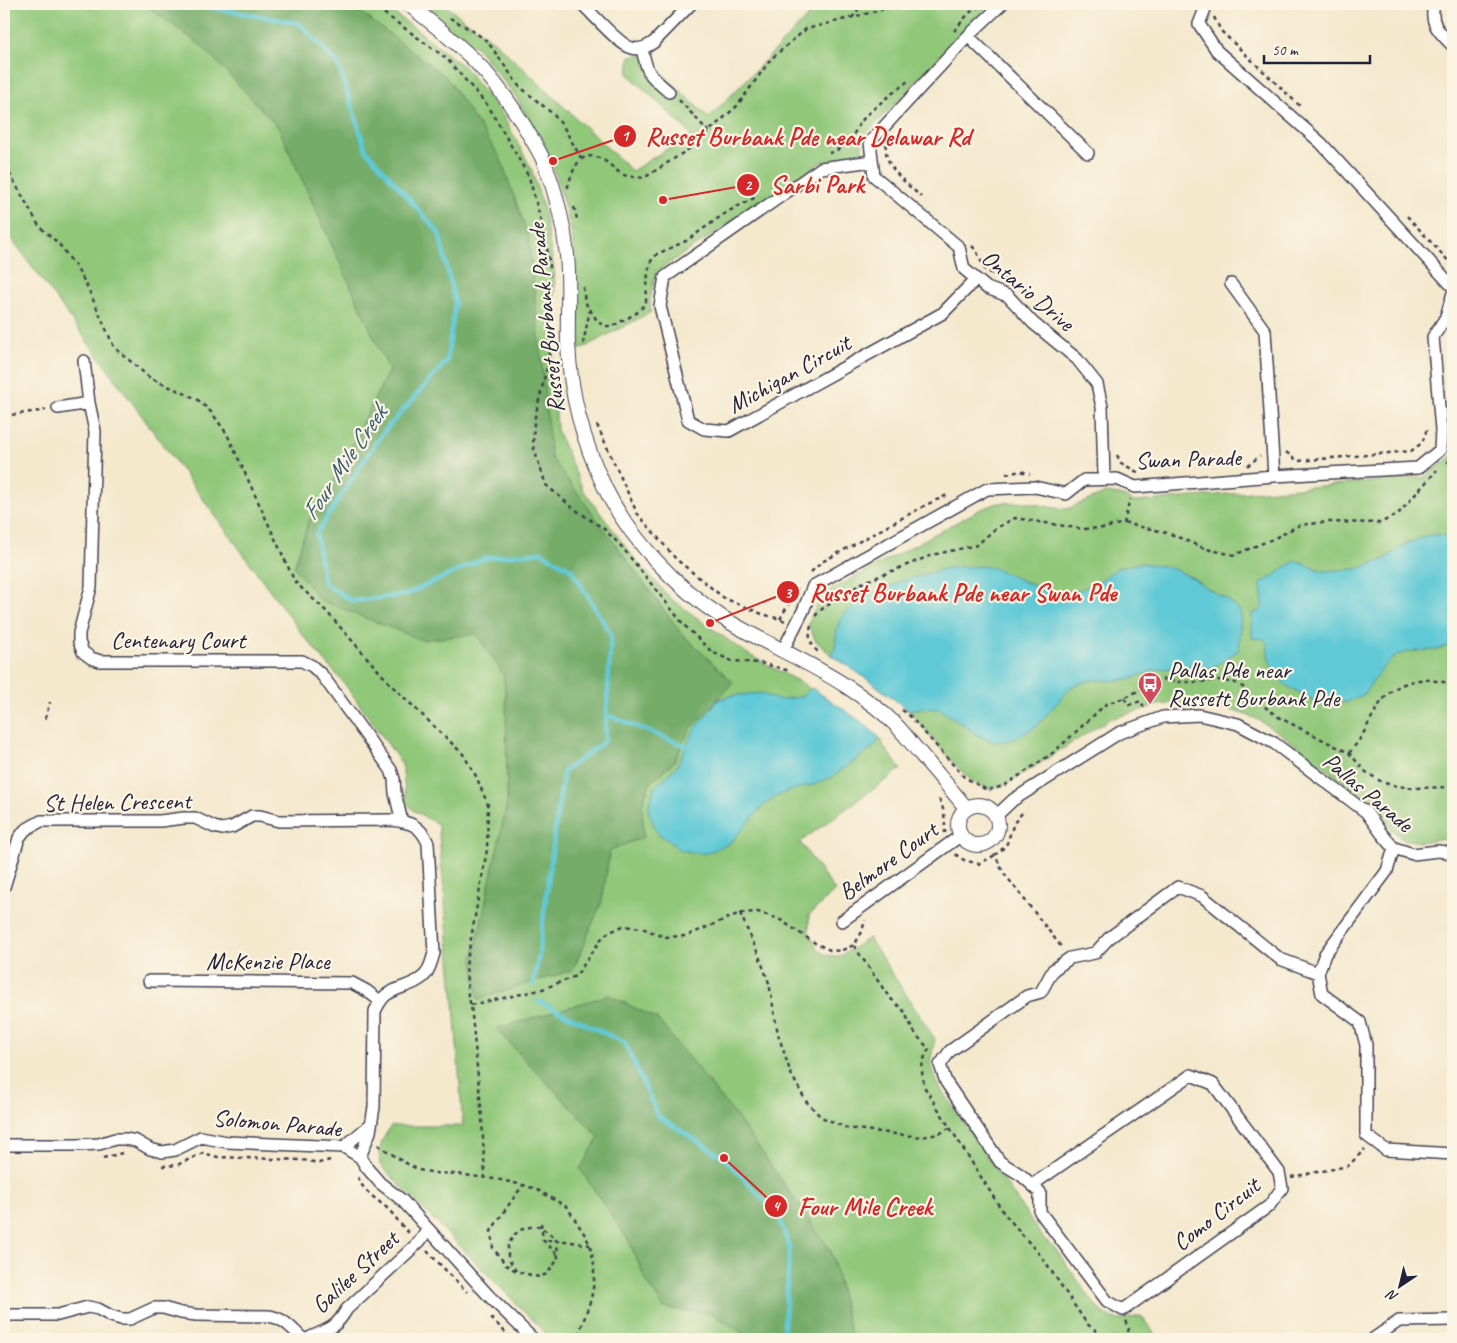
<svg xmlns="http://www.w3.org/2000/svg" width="1457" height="1343" font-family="Caveat,sans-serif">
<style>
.green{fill:#90c779;stroke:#59745a}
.forest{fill:#74ac69;stroke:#4b6752}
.water{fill:#5ec9d6;stroke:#407688}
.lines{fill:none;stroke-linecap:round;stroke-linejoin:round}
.stream{stroke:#5ec9d6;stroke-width:4.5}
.minor-casing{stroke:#424051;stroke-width:14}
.tertiary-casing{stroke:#424051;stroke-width:16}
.path{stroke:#424051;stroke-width:2.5;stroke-dasharray:4 4;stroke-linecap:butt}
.minor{stroke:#fff;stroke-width:11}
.tertiary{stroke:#fff;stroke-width:14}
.labels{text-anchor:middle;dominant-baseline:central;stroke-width:4.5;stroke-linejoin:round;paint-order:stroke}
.street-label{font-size:24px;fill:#22223b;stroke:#fcf5e5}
.poi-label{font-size:24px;fill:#22223b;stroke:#fcf5e5;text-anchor:start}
.water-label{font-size:25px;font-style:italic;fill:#375c71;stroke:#fcf5e5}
.leader{fill:none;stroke:#d62828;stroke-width:2}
.callout-dot{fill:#d62828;stroke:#fcf5e5;stroke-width:2}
.mark-label{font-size:15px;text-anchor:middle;font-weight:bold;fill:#fff}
.callout-label{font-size:25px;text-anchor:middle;font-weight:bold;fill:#d62828;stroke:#fcf5e5;stroke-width:4.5;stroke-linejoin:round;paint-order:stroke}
</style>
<rect width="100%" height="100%" fill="#fcf5e5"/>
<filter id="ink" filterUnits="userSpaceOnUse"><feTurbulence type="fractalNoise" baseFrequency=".02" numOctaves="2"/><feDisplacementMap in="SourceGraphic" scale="10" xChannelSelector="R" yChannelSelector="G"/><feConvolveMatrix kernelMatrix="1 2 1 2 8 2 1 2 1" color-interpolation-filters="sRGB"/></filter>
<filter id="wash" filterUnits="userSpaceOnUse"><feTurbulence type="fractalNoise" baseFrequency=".0096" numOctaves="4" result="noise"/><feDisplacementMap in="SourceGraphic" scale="20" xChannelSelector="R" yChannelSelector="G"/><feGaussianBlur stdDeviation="1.12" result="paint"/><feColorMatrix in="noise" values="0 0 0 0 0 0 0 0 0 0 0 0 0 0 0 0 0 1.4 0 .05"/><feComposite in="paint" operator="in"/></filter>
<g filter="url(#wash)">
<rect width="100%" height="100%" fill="#f4e8cd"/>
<path class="green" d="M4 4H381L420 32 465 68 503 116 531 168 543 207 555 274 552 349 557 430 583 490 634 558 671 599 746 653 805 685 882 741 884 747 901 769 800 842 835 891 809 915V934L819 950 825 955 840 956 869 938 935 1039 930 1063 940 1088 1043 1238 1054 1247 1096 1306 1106 1316 1119 1320 1141 1316 1158 1339H741L625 1338 624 1339H551L380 1165C378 1148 381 1141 391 1126H463L454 1005 438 824 414 811 406 802 402 764 347 687 302 634 4 228Z
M418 4H443L495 42 632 171 691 134 628 74 630 56 651 54 653 65 709 118 820 4H990L862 138V155L820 163 656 272 650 300 651 312 579 350 577 282 571 229 551 159 516 97 478 49Z
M1453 455V842L1441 839 1419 842 1402 839 1391 829 1373 805 1284 736 1255 718 1215 705 1187 702 1157 705 1110 719 1005 785 993 789 985 788 973 782 958 768 908 710 882 689 858 672 831 655 815 640 808 624 818 602 828 592 979 510 998 503 1025 502 1049 507 1067 509 1106 493 1120 495 1135 502 1425 477Z"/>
<path class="forest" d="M144 4H350L447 78 500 157 529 238 551 457 680 632 733 682 689 731 674 762 650 783 642 805 644 837 610 850 602 901 573 970 478 999 473 960 507 803 506 700 503 674 477 634 422 640 360 616 319 599 294 567 308 522 332 484 389 370 278 127 203 47Z
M609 995 657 1019 737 1117 831 1251 852 1339H752L713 1314 664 1308 646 1281 629 1241 580 1169 599 1137 496 1029Z"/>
<path class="water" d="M1428 535H1445L1453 539V644L1437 650 1412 651 1397 655 1385 665 1363 695 1347 702 1327 705 1311 699 1287 686 1276 675 1269 660 1267 643 1264 639 1252 638V614L1260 611 1263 605 1261 584 1295 561 1323 571 1357 569 1383 560 1408 543Z
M1141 563 1169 567 1193 578 1213 592 1227 599 1241 612 1239 650 1212 668 1181 667 1154 670 1134 678 1113 681 1090 680 1071 687 1037 726 1015 739 995 742 978 736 964 725 939 709 922 708 908 710C883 690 858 672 831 655L835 648 837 628 843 615 863 598 902 581 947 568 981 566 994 568 1050 593 1080 590 1100 581 1117 568Z
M812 688 859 720 880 738 874 747 832 777 816 784 789 791 773 798 761 808 730 843 704 854 680 850 657 832 648 810 654 788 677 766 692 733 718 700 729 696 760 693 778 700 800 697Z"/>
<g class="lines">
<path class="stream" d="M201 4 213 8 299 23 338 64 366 150 439 233 455 303 447 361 381 435 316 534 324 583 352 601 405 595 485 558 541 552 572 570 611 635 605 741 564 771 556 821 538 959 533 985
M607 715 686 746
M538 1001 625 1043 658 1116 724 1158 778 1215 790 1249 783 1339"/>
</g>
</g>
<g filter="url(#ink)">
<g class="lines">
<defs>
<path id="minor" d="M582 4C593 14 619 45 632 48 639 50 648 47 654 42L691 4
M1002 4 968 36 870 142 874 176 959 247 964 269 987 288 1008 296 1033 323 1077 359 1097 384 1102 407 1104 478
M1207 4 1199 24 1217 51 1321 143 1453 287
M1434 4C1429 24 1440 33 1453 46
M968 36 1088 153
M642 48C647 74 649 75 669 92
M872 161 821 168 665 277 660 306 688 420 704 429 729 431 943 313 976 279
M1231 284 1265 331 1274 476
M84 361 89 403 95 431 91 587 79 633V642L83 652 91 658 100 661H302L312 666 322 675 391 770 394 779 395 793 402 822
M58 408 89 403
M783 650 803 611 813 586 987 489 1035 487 1066 494 1084 480 1117 479 1135 487 1274 476 1418 468 1440 450 1441 430 1433 337 1446 317 1453 293
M996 816 1013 800 1119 733 1163 717 1199 715 1238 724 1274 743 1366 812 1382 834 1394 848 1413 854 1438 851 1453 853
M1394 848 1387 871 1325 954 1318 973 1322 994 1360 1022 1366 1045V1135L1386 1150 1453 1154
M4 887 19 838 25 830 41 821H160L184 818H195L214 827 222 829 232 827 252 816H260L279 821 392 820C410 822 420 825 428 843L434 953C432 960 430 969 425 975 415 986 398 986 386 995 381 999 378 1005 375 1011L374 1107 370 1132 360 1157
M842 921 960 836
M149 981 352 983 367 991 380 1001
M4 1145H77L99 1144 115 1139H125L136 1141 150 1149 162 1152 175 1150 201 1137 227 1142 344 1147 360 1157 367 1168 380 1183 402 1200 488 1295 533 1339
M344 1147 371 1124
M1032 1185 1191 1075 1213 1084 1279 1172 1282 1188 1269 1206 1123 1310 1107 1301 1040 1212V1192L1021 1175 1000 1162 946 1082 940 1065 950 1051 1027 996 1041 992 1053 970 1070 958 1095 953 1109 938 1178 887 1202 896 1280 959 1318 973
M4 1315H58L88 1307 98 1309 111 1316 121 1319H130L154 1308H163L181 1313 196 1315 269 1316C284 1318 292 1329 303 1339
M307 1339C328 1328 333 1332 347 1309L419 1242 428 1230
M1373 1339 1399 1321 1453 1320"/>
<path id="tertiary" d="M408 4C431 22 454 40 475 61 498 84 517 113 533 141 537 148 542 156 545 164 556 193 564 225 567 255 570 284 567 314 568 343 570 396 583 442 605 488 629 538 677 588 723 618 763 643 807 660 846 686 863 697 881 710 895 724 904 733 911 743 919 752 935 771 951 789 966 808
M958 825a20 20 0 1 1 40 0a20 20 0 1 1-40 0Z"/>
</defs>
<use href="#minor" class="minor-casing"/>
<use href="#tertiary" class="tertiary-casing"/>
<path class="path" d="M371 4 446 58 489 107 529 177 545 235 550 266 549 359 534 421 533 446 546 485 573 508 604 529 622 547 684 625 712 652 732 661 761 663 790 671
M1214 17 1221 31 1300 106
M450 18 473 31 487 41 519 86 553 114 563 126 581 158
M852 18 862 4
M954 31 969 13 980 6
M679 100 709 132
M886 144C883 167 907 183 921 197
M829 153C858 143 849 133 866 116 879 103 894 92 908 81
M4 167 11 176 39 226 59 244 76 267 87 286 114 347 150 378 197 399 212 413 227 434 295 582 325 610 392 686 463 754 476 776 488 805 487 850 466 966 468 996 471 1005 482 1118 485 1178
M568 188V186C574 166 581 147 605 161 611 165 617 172 624 175 629 177 638 177 644 178L689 149 737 106 771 59 806 29 881 10 888 4
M574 207 577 219
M1407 216 1453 266
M972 246 976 250 985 270 1009 282
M583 287 585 302 598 322 605 326H613L635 314 642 308 646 301 648 272 651 261 657 254 686 241 727 212 756 197
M583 344 590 309
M4 416 46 410
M597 425 637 513 676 559 724 598 762 614 780 619 785 621
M1286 452 1298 461 1411 451 1422 443 1427 429 1429 430
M1117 455 1121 463 1139 473
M1447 462 1453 461
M1247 466 1260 456
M1006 474 1021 471 1030 474
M1124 523 1168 533 1206 549 1234 555 1275 538 1300 525 1328 522 1380 523 1398 514 1437 470
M811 572 822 562 924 506 947 495
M815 616 822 609 862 583 932 555 977 545 996 528 1015 518 1083 529 1104 528 1124 523 1130 499
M780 619 798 587
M811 626C808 637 810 644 818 652
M1124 698 1129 705 1141 701 1145 710
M902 710 908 714 964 777 987 790 1004 786 1054 752 1106 704 1124 698 1162 679 1175 682H1199L1218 680 1235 683 1243 687 1261 704 1280 718 1349 753 1366 772 1382 782 1391 785 1412 788 1453 787
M45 719 50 702
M1349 753C1354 747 1359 741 1363 734 1377 708 1385 685 1419 680 1431 678 1442 684 1453 682
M939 799C945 810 945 821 945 833
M1022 813 1014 823 1006 846 995 855 1003 872 1063 949
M955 854 964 860 979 864 995 855
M740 913 759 956 769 983 778 1034 791 1074 806 1101 821 1117 847 1128 921 1137 939 1134 949 1128
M854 946 889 997 904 1011 913 1030 919 1038 929 1049C920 1064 921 1071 925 1088L1003 1212 1044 1260 1087 1324 1108 1339
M471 1005 540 990 576 976 604 935 623 926 642 928 664 937 686 936 740 913 758 912 779 919 815 943 830 950 840 951 854 945 862 932 865 920
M330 1133 342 1132
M378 1145 404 1162 419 1170 436 1173 457 1174 501 1180 523 1185 536 1189 567 1207 585 1235 590 1245 594 1264V1283L591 1299 581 1328 579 1339
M103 1158 122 1153
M162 1166 177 1165 203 1153 218 1157 302 1160 319 1163 330 1160
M358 1177C363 1192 377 1199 388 1209 396 1217 401 1226 409 1233
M1291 1177 1348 1166 1365 1149
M541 1223 543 1240
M427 1251 467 1292
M557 1254 543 1240 565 1241 590 1245
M516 1271 508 1258V1246L513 1236 520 1230 530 1227 539 1226 550 1234 557 1241 558 1259 547 1274 539 1277 516 1271 506 1265 493 1248 491 1231 505 1210 523 1185
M491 1318 512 1339
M1124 1339 1129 1329 1126 1320"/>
<use href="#minor" class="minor"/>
<use href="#tertiary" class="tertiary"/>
</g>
</g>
<defs>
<symbol id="bus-pin" viewBox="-11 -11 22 30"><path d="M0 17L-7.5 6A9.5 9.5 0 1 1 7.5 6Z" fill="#d1495b" stroke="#fcf5e5"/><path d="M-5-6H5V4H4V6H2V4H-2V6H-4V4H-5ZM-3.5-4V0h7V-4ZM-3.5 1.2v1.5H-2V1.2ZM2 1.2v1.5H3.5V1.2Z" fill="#fff"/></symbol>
</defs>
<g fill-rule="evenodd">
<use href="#bus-pin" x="1136" y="670" width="28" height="38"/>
</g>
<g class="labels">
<g class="street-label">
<text transform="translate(1028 290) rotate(40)">Ontario Drive</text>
<text transform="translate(546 318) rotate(-96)">Russet Burbank Parade</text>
<text transform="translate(789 374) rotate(-29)">Michigan Circuit</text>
<text transform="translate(1188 459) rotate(-2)">Swan Parade</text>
<text x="178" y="640">Centenary Court</text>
<text transform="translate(1368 792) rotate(40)">Pallas Parade</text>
<text transform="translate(117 802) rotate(-1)">St Helen Crescent</text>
<text transform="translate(888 861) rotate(-36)">Belmore Court</text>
<text x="268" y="961">McKenzie Place</text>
<text transform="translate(277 1123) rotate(5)">Solomon Parade</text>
<text transform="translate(1216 1214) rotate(-38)">Como Circuit</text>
<text transform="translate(355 1272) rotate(-43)">Galilee Street</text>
</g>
<g class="poi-label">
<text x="1168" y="670">Pallas Pde near<tspan x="1168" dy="28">Russett Burbank Pde</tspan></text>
</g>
<g class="water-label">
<text transform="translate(344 463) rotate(-56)">Four Mile Creek</text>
</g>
</g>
<path class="leader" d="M553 161L625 136M663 200L748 185M710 623L788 592M724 1158L776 1206"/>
<g class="callout-dot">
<circle cx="553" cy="161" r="5"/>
<circle cx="663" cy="200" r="5"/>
<circle cx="710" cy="623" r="5"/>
<circle cx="724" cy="1158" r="5"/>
<circle cx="625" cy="136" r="12"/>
<circle cx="748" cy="185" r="12"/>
<circle cx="788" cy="592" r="12"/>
<circle cx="776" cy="1206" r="12"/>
</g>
<g class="mark-label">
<text x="625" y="141">1</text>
<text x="748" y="190">2</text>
<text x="788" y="598">3</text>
<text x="776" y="1211">4</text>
</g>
<g class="callout-label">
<text x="808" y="145">Russet Burbank Pde near Delawar Rd</text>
<text x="817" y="193">Sarbi Park</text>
<text x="963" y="601">Russet Burbank Pde near Swan Pde</text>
<text x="865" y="1215">Four Mile Creek</text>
</g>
<rect width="1457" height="1343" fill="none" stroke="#fcf5e5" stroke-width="20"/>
<g transform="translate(1400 1286) rotate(215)" stroke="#fcf5e5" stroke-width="4" paint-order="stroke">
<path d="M0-4L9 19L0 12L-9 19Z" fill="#22223b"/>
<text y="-8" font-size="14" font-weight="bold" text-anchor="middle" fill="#22223b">N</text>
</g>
<path d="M1264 55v8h106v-8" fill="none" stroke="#22223b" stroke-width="2.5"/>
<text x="1272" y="55" font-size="15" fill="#22223b" stroke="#fcf5e5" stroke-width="4" paint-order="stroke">50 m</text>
</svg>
